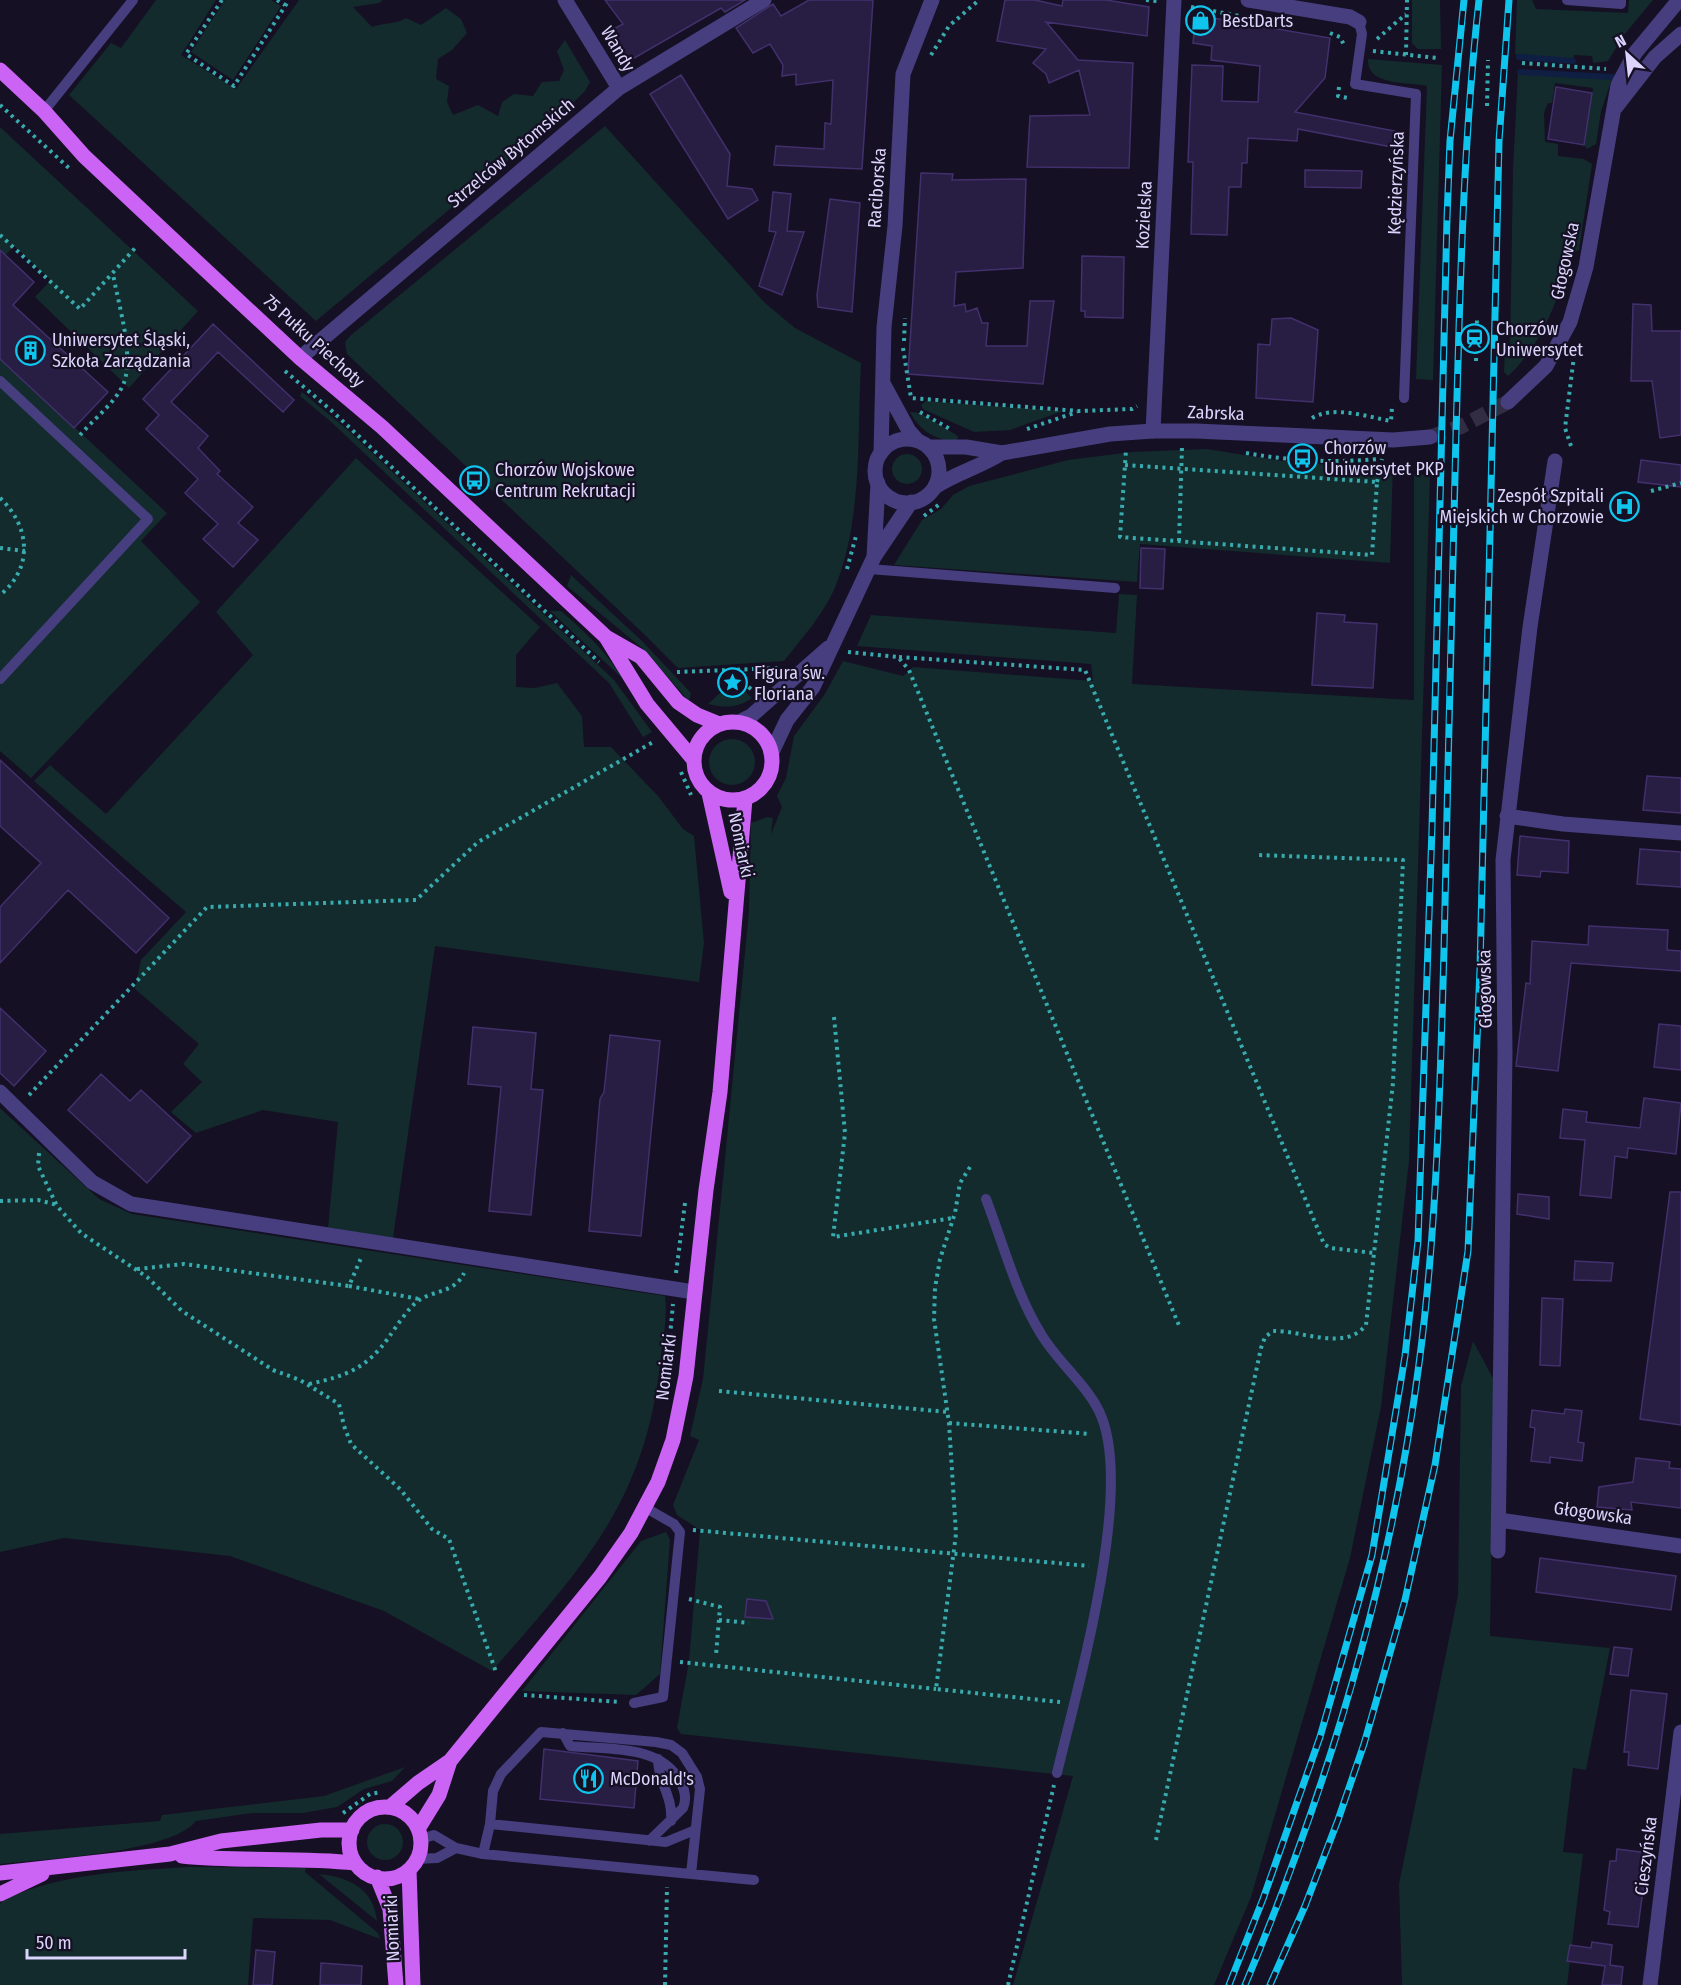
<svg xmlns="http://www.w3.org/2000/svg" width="1681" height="1985" font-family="'Fira Sans Condensed',sans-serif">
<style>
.green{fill:#132b2d}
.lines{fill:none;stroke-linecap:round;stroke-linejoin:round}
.stream{stroke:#0f1e43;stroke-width:6}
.building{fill:#281d43;stroke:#42306d;stroke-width:1.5}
.tertiary-tunnel{stroke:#332d44;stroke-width:15;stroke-dasharray:15 8;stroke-linecap:butt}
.path{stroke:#37abae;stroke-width:4;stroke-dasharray:3 4.5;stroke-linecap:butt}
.service{stroke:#463e7f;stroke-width:10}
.minor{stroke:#463e7f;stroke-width:15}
.tertiary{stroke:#463e7f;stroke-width:15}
.primary{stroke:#cb63f5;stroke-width:15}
.rail-casing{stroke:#0fc5ee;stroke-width:7}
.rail{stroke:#151023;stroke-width:4.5;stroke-dasharray:14;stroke-linecap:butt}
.labels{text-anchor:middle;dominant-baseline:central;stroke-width:4.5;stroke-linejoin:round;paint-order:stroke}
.poi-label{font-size:18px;fill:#dcd4fc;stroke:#151023;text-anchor:start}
.street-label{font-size:18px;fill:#dcd4fc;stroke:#151023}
</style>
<rect width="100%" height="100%" fill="#151023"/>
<path class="green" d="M156 0H216L181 55 236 89 299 0H383L379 3 353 7 372 27C385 22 395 25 406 18L421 25 446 8 461 19 467 33 452 50 438 59 436 79 449 86 447 102 453 115 478 105 498 116 502 102 514 94 533 96 542 82 559 81 564 70 557 51 565 40 590 82 585 91 554 122 316 321 69 95 111 43 121 48Z
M225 0H271L281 6 233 80 191 52Z
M1412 0H1440L1441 49H1418L1412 43Z
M1517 0H1532L1536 9 1628 13 1629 0H1653L1624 35 1608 61 1593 63 1592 56 1574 55 1573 60 1521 57 1515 54Z
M1368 59 1442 65 1433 380 1416 379 1427 86C1408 82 1366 86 1368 59Z
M1518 72 1612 78 1601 111 1596 144 1587 149 1584 145 1593 88 1555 83 1552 103H1548L1544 113 1545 142 1558 144V156L1584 159 1592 164 1579 250 1571 253C1558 300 1544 342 1508 376L1504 372 1505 352 1510 351 1513 169Z
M605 126 765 303 795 328 861 363C857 436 863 522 834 590 822 616 802 638 784 661L678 668 645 635 347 354 345 342 350 336Z
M0 127 198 311 129 388 35 297 51 280 14 246 0 261Z
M0 358 167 513 141 541 200 602 31 778 0 751Z
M302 392 350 432 614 680 652 732 643 737 609 683 330 421 300 396Z
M926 401 1063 411 1010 430 974 432 923 409 921 405Z
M910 412 920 413 958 436 957 441C936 441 920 431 910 412Z
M1207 449 1282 461 1341 466 1393 463 1390 563 1140 544 1137 582 894 565 922 520 941 509 953 495 969 486 1068 460 1132 452Z
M892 469a15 15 0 1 1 30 0a15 15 0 1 1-30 0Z
M356 458 540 627 516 655V687L535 688 557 683 582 716 584 747H611L658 796 683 829 694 836 704 943 699 982 435 946 393 1238 328 1228 338 1122 263 1110 196 1133 171 1112 202 1082 183 1064 199 1044 135 989 141 960 186 912 34 781 50 765 106 814 253 655 216 612Z
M1414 474 1430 475 1409 1161 1381 1407 1350 1558 1251 1897 1214 1985H1013L1073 1776 681 1734 677 1728 689 1661 700 1530 677 1515 673 1505 699 1440 690 1436 703 1379 723 1179 749 911 751 823 767 817 773 818 771 834 782 807 777 796 786 778 794 736 825 694 843 661 903 676 913 667 1093 681 1091 664 857 646 871 615 1116 633 1119 594 1137 595 1132 684 1414 700Z
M571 575 643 642 691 693 689 701 642 648 567 586Z
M550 611H561C584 631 607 652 622 678Z
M737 684 752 698C738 708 724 708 708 704L729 685Z
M709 762a23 23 0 1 1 46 0a23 23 0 1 1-46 0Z
M0 1108 99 1199 132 1214 665 1296C668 1318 662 1343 660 1365 644 1505 580 1570 492 1671L384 1611 230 1556 64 1538 0 1552Z
M1473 1341 1494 1380 1490 1636 1610 1648 1586 1770 1573 1768 1563 1852 1583 1854 1567 1985H1402L1399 1884 1458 1595 1461 1386Z
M666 1532 670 1540 660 1674 636 1695 522 1691 641 1541Z
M405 1767 392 1781 364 1789 337 1807 303 1813H252L196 1821C171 1853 43 1859 0 1864V1834L160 1821 162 1815 324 1796Z
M367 1842a18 18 0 1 1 36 0a18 18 0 1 1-36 0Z
M188 1867 306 1868 305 1872 378 1933 380 1939 330 1920 253 1918 248 1985H0V1904L3 1900C62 1873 125 1871 188 1867Z
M319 1874C349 1877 374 1889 377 1921Z"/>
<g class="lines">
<path class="stream" d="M1519 57 1573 61
M1520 72 1613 77"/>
</g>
<path class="building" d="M605 0H745L725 12 721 8 629 61 610 31 623 24Z
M809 0H873L862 169 774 165 776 146 824 149 825 123 831 124 833 80 796 85V74L782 76 783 65 770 44 753 53 736 28 773 4 781 16Z
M1005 0H1035L1062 6 1063 0H1106L1149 7 1147 36 1046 22 1078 60 1133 63 1129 168 1027 167 1030 116 1090 115 1079 70 1049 83 1046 74 1033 63 1046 49 997 41Z
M1201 16 1330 38 1325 78 1295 112 1395 131 1392 147 1298 129 1297 141 1248 138 1247 163H1242L1241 187H1229L1227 235 1191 234 1193 162H1188L1192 65 1223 66 1222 101 1258 102 1260 66 1211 60 1212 46 1193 43 1195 22Z
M681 75 730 154 727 186 752 189 758 200 728 219 650 94Z
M1556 87 1592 93 1584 145 1548 139Z
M1305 170 1362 171 1361 188 1305 187Z
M921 173 953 174 952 180 1026 179 1023 268 956 272 954 306 965 304 966 312 977 308 982 323H988L986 346H1027L1030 301H1054L1043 384 908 374Z
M773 192 791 194 787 231 804 232 782 295 759 286 776 232 769 231Z
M830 199 860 203 852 312 818 307 817 295Z
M0 250 34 282 13 305 108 392 74 428 0 359Z
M1082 256 1124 257 1123 318 1085 317V311H1081Z
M1633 304 1651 305 1652 331H1681V435L1660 438 1652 381H1631Z
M1291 318 1318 330 1313 402 1256 398 1258 344 1270 345 1272 319Z
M213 324 294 400 283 412 218 352 171 402 208 436 198 448 220 471 217 474 253 507 238 523 258 540 233 567 203 539 218 524 185 493 198 479 146 429 159 415 143 399Z
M1641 460 1681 465V487L1638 482Z
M1141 548 1165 549 1163 589 1140 588Z
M1317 613 1345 615 1344 622 1377 624 1373 688 1312 685Z
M0 760 169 918 136 953 68 890 0 963V907L41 863 0 826Z
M1647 776 1681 778V813L1643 810Z
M1520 836 1569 841 1568 873 1541 871 1540 877 1517 875Z
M1640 849 1681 852V887L1637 884Z
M1589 926 1668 930 1667 950 1681 951V971L1571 963 1558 1071 1516 1066 1526 983 1530 984 1532 941 1588 945Z
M0 1008 46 1051 14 1086 0 1073Z
M1659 1024 1681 1026V1070L1654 1067Z
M473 1027 536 1033 531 1089 543 1090 531 1215 489 1211 501 1087 468 1084Z
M610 1035 660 1041 641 1236 589 1231 600 1099 604 1092Z
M101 1074 130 1101 141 1090 191 1136 147 1183 68 1110Z
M1644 1098 1681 1103 1676 1154 1628 1148 1627 1158 1615 1156 1611 1198 1580 1195 1585 1140 1560 1138 1563 1109 1587 1112 1586 1122 1640 1128Z
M1670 1192H1681V1425L1640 1419Z
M1518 1194 1549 1197V1219L1517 1214Z
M1575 1261 1613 1263 1611 1281 1574 1280Z
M1542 1298 1563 1299 1560 1366 1540 1365Z
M1565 1409 1582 1411 1578 1442 1584 1443 1582 1461 1550 1457V1463L1531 1461 1535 1428 1530 1427 1532 1410 1564 1414Z
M1636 1458 1670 1462 1669 1468 1681 1469V1508L1631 1502 1632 1510 1597 1507 1599 1487 1633 1482Z
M1540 1558 1676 1576 1671 1610 1536 1592Z
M747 1599 766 1601 773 1619 745 1617Z
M1614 1647 1632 1649 1628 1676 1610 1674Z
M1631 1690 1667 1694 1658 1769 1628 1765 1629 1752H1624Z
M544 1749 638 1761 634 1808 540 1799Z
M1617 1849 1648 1853 1638 1927 1608 1924 1610 1912 1604 1910 1610 1861H1616Z
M1592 1942 1612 1945 1610 1965 1623 1967 1621 1985H1602L1605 1966 1567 1961 1570 1945 1591 1948Z
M256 1950 275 1952 272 1985H253Z
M321 1963 362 1966 361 1985H320Z"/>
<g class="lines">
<path class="tertiary-tunnel" d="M1430 437 1460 427 1508 402"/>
<path class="path" d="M222 0 186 54 234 86 289 0
M277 0 285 5
M1146 0 1157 1
M1191 7 1240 16
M1330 33 1340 37 1344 45
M1377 39 1406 14
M1373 51 1437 58
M931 55 949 26 979 0
M1406 55 1407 0
M1522 63 1606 69
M1339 87 1338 96 1348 98
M0 105 70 169
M1487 106 1488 60
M0 235 80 309 136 247
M904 341 905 318
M903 348 911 398 1079 411 1132 409 1137 406
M1476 361 1477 318
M285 371 332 411 599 662
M920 412 950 429
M1312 418C1334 405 1368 417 1391 421L1392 407
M1027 429 1077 412
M80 435C93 420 111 406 121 389 137 362 118 304 113 274
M1571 446 1565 428 1574 356 1572 355
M1246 453C1291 461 1333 463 1379 459
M1125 465 1377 482 1372 555 1120 537 1126 450
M1377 482 1382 459
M1651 491 1681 483
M0 498C30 526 34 568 0 595
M924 516 941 503
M1179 541 1182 447
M0 548 25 551
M847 569 856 536
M848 652 898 657 909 670 1180 1328
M899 657 1085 670 1324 1244 1330 1248 1374 1253
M677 672 780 668
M732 672 753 691
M681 772 691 795
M834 1017 845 1133 833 1237 953 1218
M29 1095 207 907 416 900 478 842 655 741
M39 1153 38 1166 57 1206 81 1233 147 1277 182 1311 273 1370 300 1380 339 1404 344 1426 351 1444 400 1489 432 1529 449 1539 496 1672
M970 1167 960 1183 955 1213 940 1259 935 1288 934 1319 949 1423 956 1534 936 1689 1060 1702
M0 1201 38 1200 57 1205
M137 1269 184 1264 349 1286 361 1258
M676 1273 685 1203
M349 1286 419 1299
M670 1336 673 1304
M309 1384C346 1376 366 1369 389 1337 396 1327 409 1307 418 1301 433 1290 455 1293 464 1273
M719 1391 948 1412
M949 1423 1091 1434
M693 1530 1089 1566
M689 1599 720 1607 716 1655
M719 1620 749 1623
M680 1662 936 1689
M524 1695 619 1702
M343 1813 370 1794 381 1792
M1156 1840 1261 1348 1265 1337 1273 1331C1301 1330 1345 1352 1366 1325L1393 1083 1403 860 1256 855
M665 1985 667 1887
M1008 1985 1054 1785"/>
<path class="service" d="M1567 0 1621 4V0
M1359 22 1362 34 1355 84 1416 94 1404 398
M44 111 133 0
M0 381 148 519 0 679
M869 569 1115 588
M986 1199C1003 1243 1016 1294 1041 1334 1057 1361 1085 1383 1099 1411 1136 1487 1077 1688 1057 1773
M634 1703 663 1697 680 1532 674 1524 646 1508
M563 1733 570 1746C607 1750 660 1744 680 1781 685 1790 687 1799 683 1808L649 1841
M658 1759C658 1783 673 1795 671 1821
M490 1824 666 1842 695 1830
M421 1839 434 1835 456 1848 483 1854 754 1880
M483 1854 490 1824 493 1791 501 1774 541 1732 656 1742 671 1745 682 1753 697 1777 700 1789 691 1874
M416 1859 437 1858 456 1848"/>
<path class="minor" d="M565 0 619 88
M1248 0 1350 17 1359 22
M300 358 619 88 764 0
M1153 431 1174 0
M1507 816 1563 824 1681 833
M0 1092 92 1182 131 1204 694 1292
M1499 1520 1681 1546
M1498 1551 1505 1053 1503 860 1530 627 1555 461
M1650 1985 1681 1732"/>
<path class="tertiary" d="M1616 107 1655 57 1681 34
M884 385 909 431 918 441
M1508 402 1546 366 1570 322 1586 267 1618 85 1635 53 1679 0
M875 471a32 32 0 1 1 64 0a32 32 0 1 1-64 0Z
M929 447H966L1002 453 1110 434 1153 431H1196L1393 440 1430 437
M881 453 884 327 895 226 903 74 932 0
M935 487C956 473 980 467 1002 453
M874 557 878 483
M739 722 751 716 828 648
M771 754 787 720 813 687 874 557 911 502"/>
<path class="primary" d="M0 70 44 111 84 156 182 248 300 358 382 427 606 637 641 657 678 702 697 715 719 724
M606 637 647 704 693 759
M694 761a39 39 0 1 1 78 0a39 39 0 1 1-78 0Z
M709 793 731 892
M390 1807 418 1783 450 1761 600 1577 631 1533 658 1482 673 1440 686 1376 706 1190 720 1092 745 799
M349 1843a36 36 0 1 1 72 0a36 36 0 1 1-72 0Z
M418 1829 439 1795 450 1761
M182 1856C240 1862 298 1857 355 1863
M409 1870 413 1985
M0 1873 170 1854 221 1841 321 1830H352
M377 1877 390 1909 396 1985
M0 1894 42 1874"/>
<defs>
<path id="rail" d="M1229 1985 1263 1899 1320 1737 1372 1555 1405 1356 1418 1241 1432 828 1447 218 1450 141 1464 0
M1245 1985C1329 1785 1391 1579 1419 1364 1437 1227 1440 1088 1444 950 1448 778 1451 606 1456 434 1460 289 1463 144 1479 0
M1270 1985 1305 1906 1338 1820 1364 1744 1405 1600 1435 1465 1468 1251 1480 969 1499 141 1509 0"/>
</defs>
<use href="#rail" class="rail-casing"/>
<use href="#rail" class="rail"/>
</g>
<defs>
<symbol id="shop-ring" viewBox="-11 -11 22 22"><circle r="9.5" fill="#151023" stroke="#0fc5ee" stroke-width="1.5"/><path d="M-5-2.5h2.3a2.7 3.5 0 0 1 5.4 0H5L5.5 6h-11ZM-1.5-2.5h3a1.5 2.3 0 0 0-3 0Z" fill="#0fc5ee"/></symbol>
<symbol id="station-ring" viewBox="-11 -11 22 22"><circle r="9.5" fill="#151023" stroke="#0fc5ee" stroke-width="1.5"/><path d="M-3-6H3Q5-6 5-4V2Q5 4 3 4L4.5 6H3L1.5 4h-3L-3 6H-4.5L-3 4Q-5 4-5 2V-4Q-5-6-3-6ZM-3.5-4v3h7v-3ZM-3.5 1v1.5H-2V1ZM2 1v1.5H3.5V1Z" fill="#0fc5ee"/></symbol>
<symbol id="building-ring" viewBox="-11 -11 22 22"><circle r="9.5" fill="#151023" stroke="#0fc5ee" stroke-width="1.5"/><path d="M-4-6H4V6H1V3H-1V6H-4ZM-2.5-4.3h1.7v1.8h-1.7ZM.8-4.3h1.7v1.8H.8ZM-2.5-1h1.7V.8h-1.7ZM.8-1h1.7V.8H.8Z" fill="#0fc5ee"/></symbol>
<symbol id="bus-ring" viewBox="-11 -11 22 22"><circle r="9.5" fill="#151023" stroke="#0fc5ee" stroke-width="1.5"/><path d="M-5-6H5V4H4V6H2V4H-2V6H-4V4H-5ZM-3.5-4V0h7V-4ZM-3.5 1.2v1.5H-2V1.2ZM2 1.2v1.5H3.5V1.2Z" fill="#0fc5ee"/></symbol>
<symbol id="hospital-ring" viewBox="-11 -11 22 22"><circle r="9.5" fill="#151023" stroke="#0fc5ee" stroke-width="1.5"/><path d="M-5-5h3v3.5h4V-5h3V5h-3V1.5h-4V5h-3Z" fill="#0fc5ee"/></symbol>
<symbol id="sight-ring" viewBox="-11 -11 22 22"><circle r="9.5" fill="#151023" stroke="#0fc5ee" stroke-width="1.5"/><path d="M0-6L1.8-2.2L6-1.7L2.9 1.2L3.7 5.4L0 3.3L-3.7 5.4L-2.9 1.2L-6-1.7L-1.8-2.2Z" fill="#0fc5ee"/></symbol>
<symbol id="restaurant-ring" viewBox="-11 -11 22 22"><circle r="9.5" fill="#151023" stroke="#0fc5ee" stroke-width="1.5"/><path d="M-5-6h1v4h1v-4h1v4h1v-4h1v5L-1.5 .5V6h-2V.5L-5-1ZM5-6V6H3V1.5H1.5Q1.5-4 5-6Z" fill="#0fc5ee"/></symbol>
</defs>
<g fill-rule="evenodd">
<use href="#shop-ring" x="1184" y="4" width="33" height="33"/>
<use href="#station-ring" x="1458" y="322" width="33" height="33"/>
<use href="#building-ring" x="14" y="334" width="33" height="33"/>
<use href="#bus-ring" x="1286" y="442" width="33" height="33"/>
<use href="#bus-ring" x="458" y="464" width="33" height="33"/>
<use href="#hospital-ring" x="1608" y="490" width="33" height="33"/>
<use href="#sight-ring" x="716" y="666" width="33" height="33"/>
<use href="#restaurant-ring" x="572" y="1762" width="33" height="33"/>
</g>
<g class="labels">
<g class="poi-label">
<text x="1222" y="21">BestDarts</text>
<text x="1496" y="329">Chorzów<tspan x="1496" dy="21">Uniwersytet</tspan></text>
<text x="52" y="340">Uniwersytet Śląski,<tspan x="52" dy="21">Szkoła Zarządzania</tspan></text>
<text x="1324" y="448">Chorzów<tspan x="1324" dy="21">Uniwersytet PKP</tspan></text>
<text x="495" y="470">Chorzów Wojskowe<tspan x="495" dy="21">Centrum Rekrutacji</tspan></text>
<text x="1604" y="496" text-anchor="end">Zespół Szpitali<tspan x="1604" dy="21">Miejskich w Chorzowie</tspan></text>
<text x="754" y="673">Figura św.<tspan x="754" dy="21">Floriana</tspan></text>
<text x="610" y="1779">McDonald's</text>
</g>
<g class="street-label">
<text transform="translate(618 49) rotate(59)">Wandy</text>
<text transform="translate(511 153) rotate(-40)">Strzelców Bytomskich</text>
<text transform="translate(1396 183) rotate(-88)">Kędzierzyńska</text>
<text transform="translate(877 188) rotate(-86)">Raciborska</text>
<text transform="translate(1144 215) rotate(-87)">Kozielska</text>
<text transform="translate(1565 261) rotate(-78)">Głogowska</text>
<text transform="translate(314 341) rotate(42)">75 Pułku Piechoty</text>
<text transform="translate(1216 413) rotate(2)">Zabrska</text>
<text transform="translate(741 845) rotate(78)">Nomiarki</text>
<text transform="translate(1485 989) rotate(-91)">Głogowska</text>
<text transform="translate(666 1367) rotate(-83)">Nomiarki</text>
<text transform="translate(1593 1513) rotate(8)">Głogowska</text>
<text transform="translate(1646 1856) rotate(-83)">Cieszyńska</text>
<text transform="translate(392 1928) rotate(-92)">Nomiarki</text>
</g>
</g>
<g transform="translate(1627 54) rotate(333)" stroke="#151023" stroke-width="4.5" paint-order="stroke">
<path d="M0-4.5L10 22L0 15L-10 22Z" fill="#dcd4fc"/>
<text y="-9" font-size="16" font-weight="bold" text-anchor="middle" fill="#dcd4fc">N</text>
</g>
<path d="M27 1949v9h158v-9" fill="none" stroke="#dcd4fc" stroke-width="3"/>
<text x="36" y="1949" font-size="18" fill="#dcd4fc" stroke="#151023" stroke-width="4.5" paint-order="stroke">50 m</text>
</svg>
